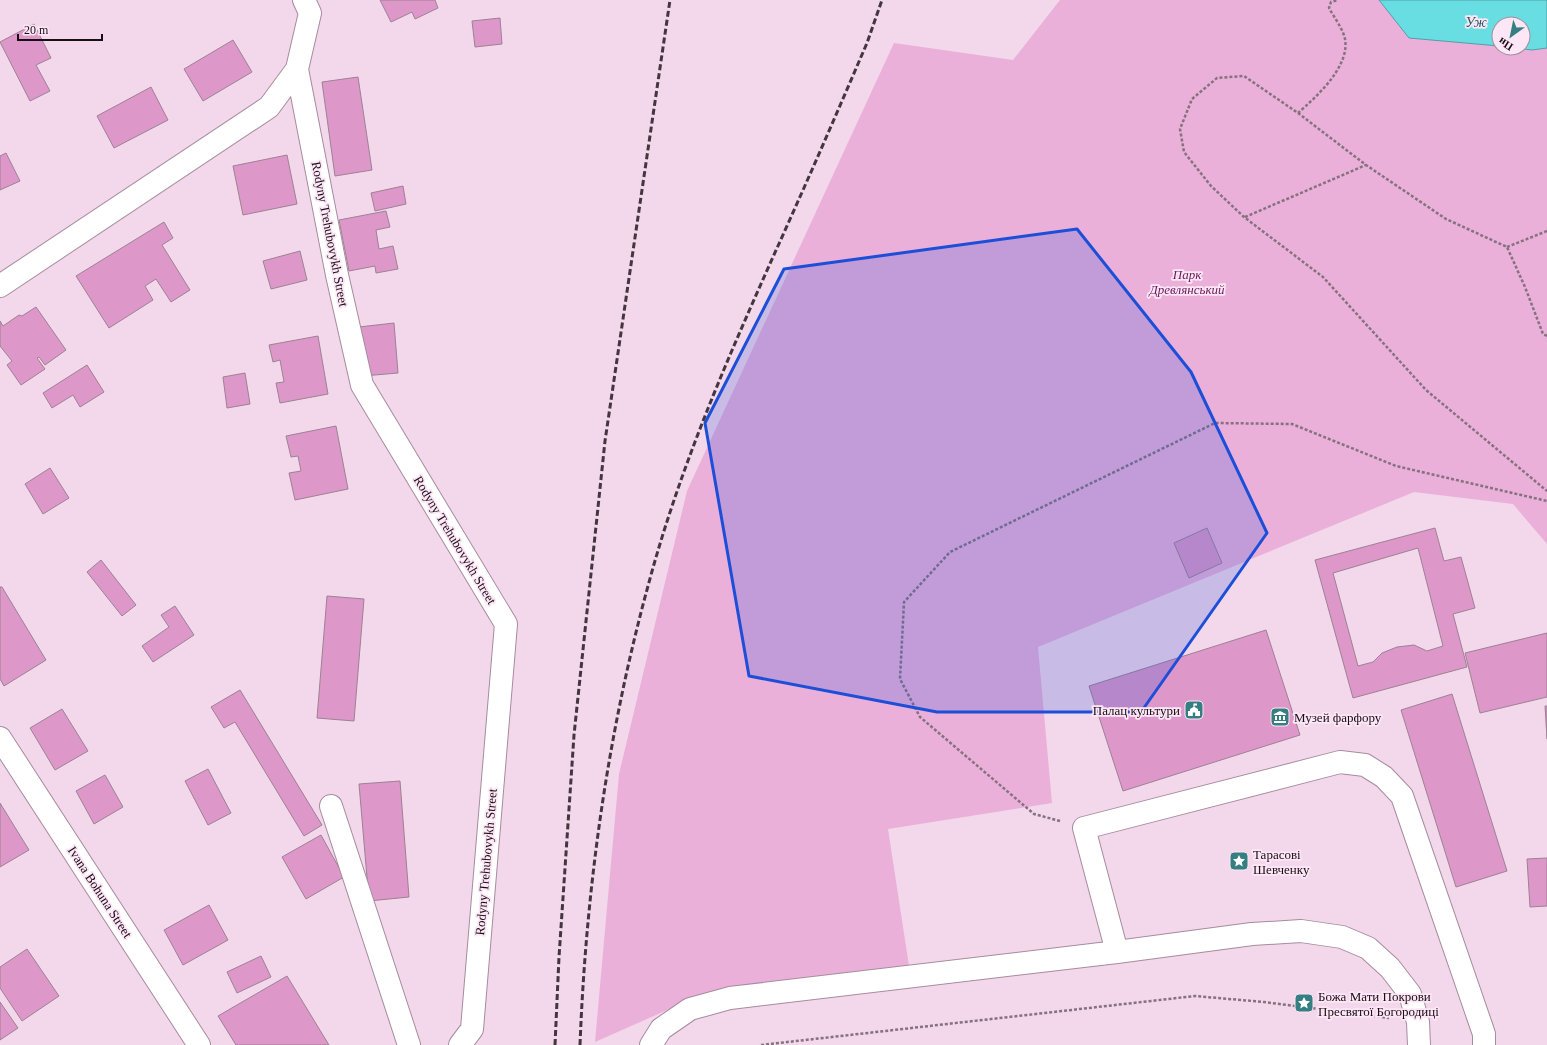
<svg xmlns="http://www.w3.org/2000/svg" width="1547" height="1045" font-family="'Times New Roman',serif">
<style>
.green{fill:#eab0d9;fill-rule:evenodd}
.water{fill:#68dee3;stroke:#50a0a5}
.building{fill:#dd97c9;stroke:#9c8294;fill-rule:evenodd}
.lines{fill:none;stroke-linecap:round;stroke-linejoin:round}
.minor-casing{stroke:#a68c9e;stroke-width:24}
.path{stroke:#85727f;stroke-width:2.5;stroke-dasharray:3 2;stroke-linecap:butt}
.minor{stroke:#fff;stroke-width:22}
.rail{stroke:#43363f;stroke-width:3;stroke-dasharray:6 3;stroke-linecap:butt}
.marked{fill:#1d4ed8;fill-opacity:0.2;stroke:#1d4ed8;stroke-width:3;stroke-linejoin:round}
.labels{text-anchor:middle;dominant-baseline:central;stroke-width:3.5;stroke-linejoin:round;paint-order:stroke}
.street-label{font-size:13px;fill:#180e15;stroke:#fde6f6}
.park-label{font-size:13px;font-style:italic;fill:#6a195a;stroke:#fde6f6}
.poi-label{font-size:13px;fill:#180e15;stroke:#fde6f6;text-anchor:start}
.water-label{font-size:14px;font-style:italic;fill:#245759;stroke:#fde6f6}
</style>
<rect width="100%" height="100%" fill="#f3d7eb"/>
<path class="green" d="M1060 0H1547V544L1513 504 1414 492 1038 647 1052 803 888 829 909 966 701 995 595 1042 619 774 687 491 894 43 1013 60ZM1499 24H1523V48H1499Z"/>
<path class="water" d="M1379 0H1547V48L1532 50 1516 48H1523V24H1499V46L1409 38Z"/>
<path class="building" d="M380 0H435L438 8 415 19 412 12 391 22Z
M500 18 502 44 475 47 472 21Z
M34 24 51 58 36 65 50 91 30 101 0 42Z
M233 40 252 72 203 101 184 69Z
M358 77 372 170 335 176 322 82Z
M151 87 168 120 114 148 97 116Z
M6 153 20 181 0 190V156Z
M287 155 297 204 243 215 233 166Z
M403 186 406 204 375 211 371 193Z
M386 211 390 227 376 230 379 249 393 246 398 269 376 273 375 266 349 271 339 220Z
M164 222 173 238 162 245 190 290 171 302 156 279 145 286 153 300 109 328 76 276Z
M300 251 307 280 271 289 263 261Z
M36 307 66 350 45 365 39 357 37 358 45 369 21 385 7 365 12 361 0 346V321L3 326 19 315 22 316Z
M394 323 398 373 363 376 359 327Z
M318 336 328 394 280 403 276 383 284 382 280 360 273 362 269 345Z
M87 365 104 392 80 407 73 395 52 408 43 393Z
M245 373 250 404 227 408 223 377Z
M336 426 348 489 295 500 289 473 301 471 298 456 291 457 286 436Z
M50 468 69 498 43 514 25 484Z
M1207 528 1222 563 1189 578 1174 543Z
M1435 528 1444 561 1461 557 1475 608 1453 614 1467 667 1353 698 1315 560ZM1418 548 1443 646 1427 651 1414 645 1397 647 1382 653 1373 662 1358 666 1333 573Z
M101 560 136 605 122 616 87 572Z
M0 587H2L46 660 4 686 0 679Z
M327 596 364 599 354 721 317 718Z
M175 606 194 635 153 662 142 646 169 627 161 615Z
M1266 630 1300 735 1123 791 1089 686Z
M1547 633V697L1480 713 1465 653Z
M240 690 322 825 304 836 235 722 224 728 211 707Z
M1452 694 1507 871 1456 887 1401 710Z
M1545 706H1547V739Z
M62 709 88 751 55 770 30 728Z
M208 769 231 813 208 825 185 781Z
M105 775 123 807 94 824 76 791Z
M400 781 409 897 369 901 359 784Z
M0 803 29 850 0 867Z
M321 835 344 877 306 899 282 857Z
M1547 858V906L1530 907 1527 859Z
M209 905 228 940 183 965 164 930Z
M27 949 59 996 22 1021 0 988V967Z
M261 956 271 977 237 993 227 972Z
M287 976 329 1045H236L218 1016Z
M0 1002 18 1028 0 1040Z"/>
<g class="lines">
<defs>
<path id="minor" d="M297 69 337 275 362 385 506 624 472 1029 460 1045
M0 286 269 107 297 69 310 13 304 0
M0 738 199 1045
M331 806 409 1045
M1117 952 1084 828 1340 762 1365 765 1384 777 1402 796 1484 1034V1045
M651 1045 661 1029 690 1009 730 998 1117 952 1252 934 1301 931 1342 937 1368 948 1390 968 1410 994 1418 1022 1419 1045"/>
</defs>
<use href="#minor" class="minor-casing"/>
<path class="path" d="M1298 113C1316 97 1350 67 1345 39 1343 29 1334 17 1329 8L1331 2 1338 0
M1245 217 1366 165
M1507 247 1547 231
M1547 336 1543 334 1525 287 1507 247 1446 219 1366 165 1298 113 1244 76 1217 78 1192 99 1180 129 1184 152 1211 186 1244 217 1323 277 1426 390 1547 491
M1060 821 1034 814 920 717 900 679 904 602 950 552 1215 423 1292 424 1396 466 1547 501
M761 1045 1195 996 1264 1002 1389 1018"/>
<use href="#minor" class="minor"/>
<path class="rail" d="M555 1045 559 957 574 735 605 441 670 0
M580 1045C586 890 607 736 648 586 682 458 737 337 791 217 817 159 842 101 867 43L882 0"/>
</g>
<path class="marked" d="M1077 229 1191 372 1267 533 1141 712H937L749 676 705 423 784 269Z"/>
<defs>
<symbol id="civic-square" viewBox="-11 -11 22 22"><rect x="-9" y="-9" width="18" height="18" rx="4" fill="#357e81" stroke="#fde6f6"/><path d="M-.6-6.5H3V-4.5H.6V-3L4-1V1h2V6H-6V1h2V-1L-.6-3ZM-1.2 2.5V6h2.4V2.5Z" fill="#fff"/></symbol>
<symbol id="museum-square" viewBox="-11 -11 22 22"><rect x="-9" y="-9" width="18" height="18" rx="4" fill="#357e81" stroke="#fde6f6"/><path d="M0-6L6-3V-2H-6V-3ZM-5-1h2V3h-2ZM-1-1h2V3h-2ZM3-1h2V3H3ZM-6 4H6V6H-6Z" fill="#fff"/></symbol>
<symbol id="sight-square" viewBox="-11 -11 22 22"><rect x="-9" y="-9" width="18" height="18" rx="4" fill="#357e81" stroke="#fde6f6"/><path d="M0-6L1.8-2.2L6-1.7L2.9 1.2L3.7 5.4L0 3.3L-3.7 5.4L-2.9 1.2L-6-1.7L-1.8-2.2Z" fill="#fff"/></symbol>
</defs>
<g fill-rule="evenodd">
<use href="#civic-square" x="1183" y="699" width="22" height="22"/>
<use href="#museum-square" x="1269" y="706" width="22" height="22"/>
<use href="#sight-square" x="1228" y="850" width="22" height="22"/>
<use href="#sight-square" x="1293" y="992" width="22" height="22"/>
</g>
<g class="labels">
<g class="street-label">
<text transform="translate(330 234) rotate(79)">Rodyny Trehubovykh Street</text>
<text transform="translate(455 540) rotate(59)">Rodyny Trehubovykh Street</text>
<text transform="translate(486 862) rotate(-85)">Rodyny Trehubovykh Street</text>
<text transform="translate(100 892) rotate(57)">Ivana Bohuna Street</text>
</g>
<g class="park-label">
<text x="1187" y="274">Парк<tspan x="1187" dy="15">Древлянський</tspan></text>
</g>
<g class="poi-label">
<text x="1180" y="710" text-anchor="end">Палац культури</text>
<text x="1294" y="717">Музей фарфору</text>
<text x="1253" y="854">Тарасові<tspan x="1253" dy="15">Шевченку</tspan></text>
<text x="1318" y="996">Божа Мати Покрови<tspan x="1318" dy="15">Пресвятої Богородиці</tspan></text>
</g>
<g class="water-label">
<text x="1476" y="22">Уж</text>
</g>
</g>
<g transform="translate(1511 36) rotate(213)"><circle r="19" fill="#fde6f6" stroke="#a1909c"/>
<path d="M0-3L7 15L0 10L-7 15Z" fill="#357e81"/>
<text y="-6" font-size="11" font-weight="bold" text-anchor="middle" fill="#180e15">Пн</text>
</g>
<path d="M18 34v6h84v-6" fill="none" stroke="#180e15" stroke-width="2"/>
<text x="24" y="34" font-size="12" fill="#180e15" stroke="#fde6f6" stroke-width="3" paint-order="stroke">20 m</text>
</svg>
